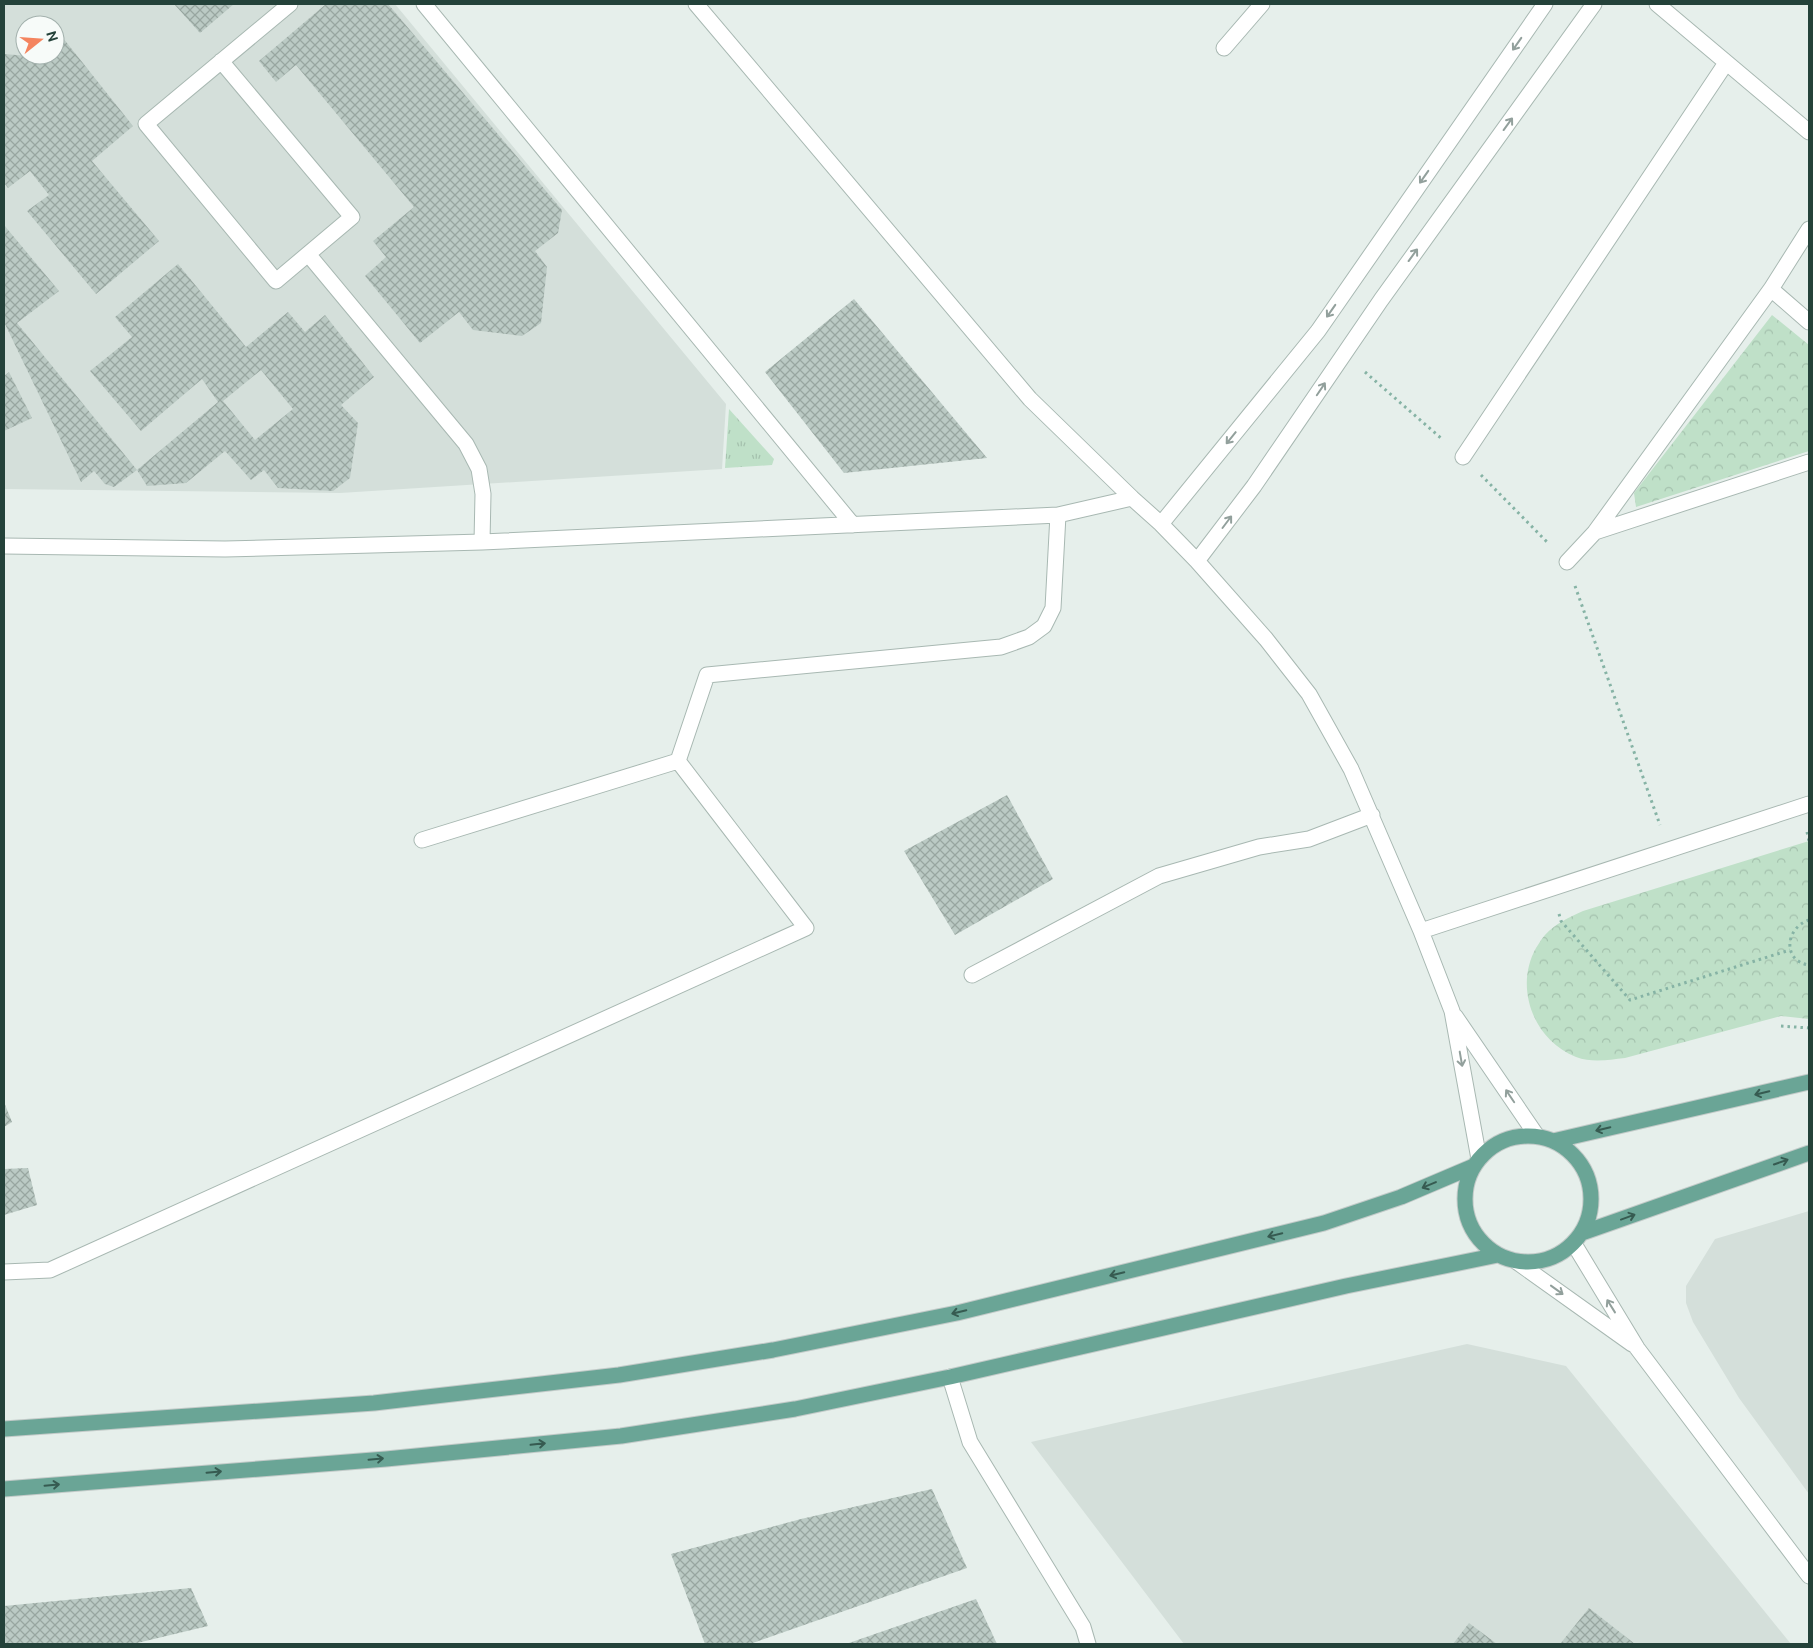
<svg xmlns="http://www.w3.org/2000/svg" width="1813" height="1648" font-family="Ubuntu,sans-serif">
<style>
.built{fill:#d4dfda;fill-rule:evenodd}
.grass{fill:url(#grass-tufts)}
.park{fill:url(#park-crowns)}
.building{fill:url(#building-cross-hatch);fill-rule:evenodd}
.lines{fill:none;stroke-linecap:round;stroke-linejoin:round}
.minor-casing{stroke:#a8b8b2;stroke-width:17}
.major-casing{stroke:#c2cac8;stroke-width:17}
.path{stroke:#86b3a5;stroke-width:3;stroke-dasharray:2.5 4;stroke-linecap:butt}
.minor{stroke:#fff;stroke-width:15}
.major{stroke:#6aa596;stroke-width:15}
.oneway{stroke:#92a09c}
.oneway2{stroke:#365b51}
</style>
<defs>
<pattern id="grass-tufts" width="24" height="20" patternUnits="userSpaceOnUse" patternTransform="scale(1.25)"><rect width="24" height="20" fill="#bfe0c8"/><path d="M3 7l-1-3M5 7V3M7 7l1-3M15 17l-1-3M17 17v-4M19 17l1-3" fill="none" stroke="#a4c1ad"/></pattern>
<pattern id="park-crowns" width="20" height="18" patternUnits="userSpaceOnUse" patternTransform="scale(1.25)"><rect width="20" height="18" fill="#bfe0c8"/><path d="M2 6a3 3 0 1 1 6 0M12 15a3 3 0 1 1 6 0" fill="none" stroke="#a4c1ad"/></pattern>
<pattern id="building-cross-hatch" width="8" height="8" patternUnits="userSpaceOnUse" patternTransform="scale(1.25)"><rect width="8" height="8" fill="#bbcac4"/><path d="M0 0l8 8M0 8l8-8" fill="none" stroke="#98a6a0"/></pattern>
</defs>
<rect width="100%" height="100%" fill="#e6efeb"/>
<path class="built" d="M4 4H395L726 404 722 469 340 493 4 489ZM25 25H55V55H25Z
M1809 1211V1494L1739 1398 1693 1322 1686 1303V1286L1715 1239Z
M1467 1344 1566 1366 1791 1644H1184L1031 1442Z"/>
<path class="grass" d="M729 409 774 459 772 465 725 468Z"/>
<path class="park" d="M1772 315 1809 345V451L1636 507 1634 493Z
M1809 841V1019L1781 1016 1625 1058C1608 1060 1592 1063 1576 1057 1533 1040 1514 987 1536 948 1539 944 1541 939 1545 935 1556 923 1568 918 1583 911Z"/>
<path class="building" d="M174 4H234L200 33Z
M326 4H388L562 210 558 233 535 251 547 267 541 323 522 336 473 330 459 312 420 343 365 276 386 257 373 241 414 207 296 65 276 82 259 61Z
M63 38 133 126 92 161 159 241 96 294 27 211 49 195 30 171 8 188 4 183V54L40 57 42 55H55V44Z
M4 225 59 291 17 323 137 470 114 487 105 484 94 471 81 482 4 322Z
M178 264 246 347 288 312 305 332 325 315 374 377 341 405 358 423 350 478 333 491 278 488 264 470 251 480 225 451 186 483 147 486 137 470 218 402 202 379 141 431 90 371 132 337 115 317ZM261 370 293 409 255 440 223 401Z
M854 299 987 458 844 473 765 372Z
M9 372 32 418 4 431V376Z
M1007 795 1053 879 955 935 904 851Z
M4 1102 12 1122 4 1127Z
M28 1168 37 1205 4 1215V1169Z
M932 1489 967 1568 750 1644H705L671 1554 801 1519Z
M191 1588 208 1626 133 1644H4V1606Z
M976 1599 997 1644H846Z
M1589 1608 1635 1644H1560Z
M1469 1623 1497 1644H1453Z"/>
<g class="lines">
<defs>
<path id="minor" d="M424 4 853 525
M696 4 1030 399 1132 498 1161 524 1197 561 1266 639 1309 694 1351 769 1421 931 1452 1011 1479 1159
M1657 4 1809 132
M1224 48 1262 4
M221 61 352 217 276 281 146 124 290 4
M308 254 466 444 479 469 483 494 482 542
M1771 289 1809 322
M1463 457 1726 63
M1161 524 1318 331 1545 4
M1595 532 1809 462
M4 546 225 549 482 542 1058 515 1132 498
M1197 561 1254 486 1381 300 1594 4
M1567 562 1595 532 1771 289 1809 229
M678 761 707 675 1001 647 1029 637 1044 626 1053 608 1058 515
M1421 931 1809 804
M972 975 1159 876 1259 847 1309 839 1372 815
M1455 1016 1537 1136
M1574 1244 1637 1348 1809 1576
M1517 1262 1632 1344
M4 1272 50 1270 806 928 678 761 422 840
M950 1377 970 1442 1083 1627 1088 1644"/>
<path id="major" d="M1465 1199a63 63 0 1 1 126 0a63 63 0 1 1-126 0Z
M1553 1141 1809 1082
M1582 1233 1809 1153
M4 1429 374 1403 619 1375 773 1350 957 1313 1324 1223 1401 1197 1474 1166
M4 1489 386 1459 621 1436 795 1409 950 1377 1346 1286 1498 1255"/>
</defs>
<use href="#minor" class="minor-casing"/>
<use href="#major" class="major-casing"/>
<path class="path" d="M1365 372 1442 439
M1481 475 1549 544
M1575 586 1660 825
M1807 832 1809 841
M1559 914 1561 921 1630 1000 1790 950
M1809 920C1785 928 1782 961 1809 965
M1781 1026 1809 1028"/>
<use href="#minor" class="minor"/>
<use href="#major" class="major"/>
</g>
<defs><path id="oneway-shaft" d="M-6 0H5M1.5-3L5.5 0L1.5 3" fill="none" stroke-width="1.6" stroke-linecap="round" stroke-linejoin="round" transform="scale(1.25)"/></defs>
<g class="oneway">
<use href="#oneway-shaft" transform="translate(1517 44) rotate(125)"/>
<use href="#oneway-shaft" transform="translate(1508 124) rotate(-54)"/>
<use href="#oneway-shaft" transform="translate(1424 177) rotate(125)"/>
<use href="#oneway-shaft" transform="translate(1413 255) rotate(-54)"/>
<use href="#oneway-shaft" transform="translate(1331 311) rotate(125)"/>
<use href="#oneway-shaft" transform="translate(1321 389) rotate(-56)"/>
<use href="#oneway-shaft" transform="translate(1231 438) rotate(129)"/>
<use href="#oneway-shaft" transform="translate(1227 522) rotate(-53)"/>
<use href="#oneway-shaft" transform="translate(1461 1059) rotate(80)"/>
<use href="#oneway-shaft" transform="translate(1510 1096) rotate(-124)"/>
<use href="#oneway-shaft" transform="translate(1557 1290) rotate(36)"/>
<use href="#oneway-shaft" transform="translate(1611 1306) rotate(-122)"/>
</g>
<g class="oneway2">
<use href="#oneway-shaft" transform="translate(1762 1093) rotate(167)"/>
<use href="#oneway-shaft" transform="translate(1603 1129) rotate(167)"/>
<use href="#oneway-shaft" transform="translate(1781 1162) rotate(-19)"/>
<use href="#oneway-shaft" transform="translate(1429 1185) rotate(157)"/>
<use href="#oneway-shaft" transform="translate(1628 1217) rotate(-20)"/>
<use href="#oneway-shaft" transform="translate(1275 1235) rotate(166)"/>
<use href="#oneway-shaft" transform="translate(1117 1274) rotate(166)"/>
<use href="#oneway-shaft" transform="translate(959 1312) rotate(167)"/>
<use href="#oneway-shaft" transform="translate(538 1444) rotate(-6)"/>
<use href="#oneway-shaft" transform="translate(376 1459) rotate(-5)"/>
<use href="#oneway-shaft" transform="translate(214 1472) rotate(-5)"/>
<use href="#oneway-shaft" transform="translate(52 1485) rotate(-5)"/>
</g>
<rect width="1813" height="1648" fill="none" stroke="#24423a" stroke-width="10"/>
<g transform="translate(40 40) rotate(73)"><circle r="24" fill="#f7fbf9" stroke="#a3b1ad"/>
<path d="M0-4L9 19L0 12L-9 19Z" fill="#f4845f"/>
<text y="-8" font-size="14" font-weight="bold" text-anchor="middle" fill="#24423a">N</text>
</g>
</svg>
